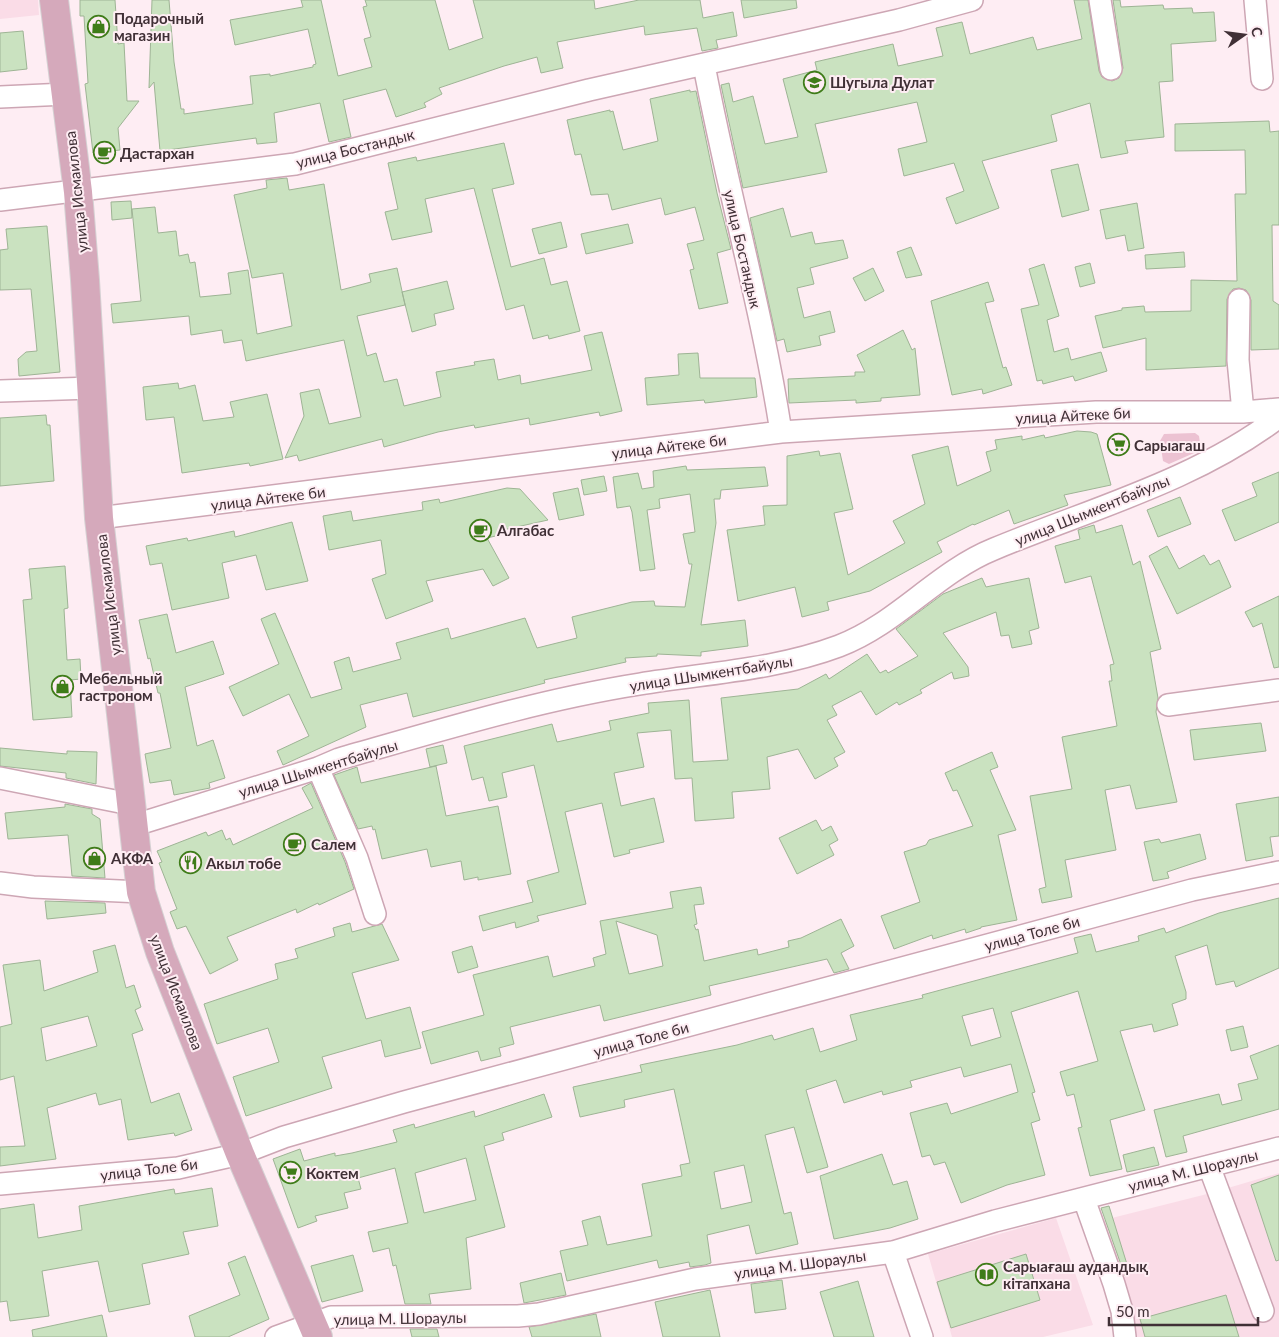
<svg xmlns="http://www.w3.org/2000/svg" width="1279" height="1337" font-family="Lato,sans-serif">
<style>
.built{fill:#fadce7}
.green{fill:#ecc2d2}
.building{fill:#cae2c0;stroke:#9eb495;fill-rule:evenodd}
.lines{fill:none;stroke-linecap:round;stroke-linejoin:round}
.minor-casing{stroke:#cda6b4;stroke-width:24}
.major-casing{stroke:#d5d1d3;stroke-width:30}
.minor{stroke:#fff;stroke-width:21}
.major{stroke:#d5a9bb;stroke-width:28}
.labels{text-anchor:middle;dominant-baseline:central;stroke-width:4;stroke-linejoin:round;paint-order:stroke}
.poi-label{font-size:15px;font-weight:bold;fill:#403036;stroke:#feedf3;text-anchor:start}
.street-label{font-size:15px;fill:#403036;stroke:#feedf3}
</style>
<rect width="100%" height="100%" fill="#feedf3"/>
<path class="built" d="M0 0H38L39 15 0 19Z
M1279 1173V1337H1136L1096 1222 1211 1193Z
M1056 1218 1093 1325 1043 1337H952L928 1254Z"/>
<path class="green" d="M1195 433 1199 436 1201 450 1169 464 1163 461 1160 441 1164 434Z"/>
<path class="building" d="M80 0H115L118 44 124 43 127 101H139L118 128 120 150 93 153 85 84 88 83 84 16H80Z
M152 0H169L174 62 181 109H184V114L253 104 250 76 270 74V76L313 67V65L316 64 308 29 235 45 230 20 303 7 301 0H321L338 76 372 67 364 39 371 37 363 7 367 6 365 0H435L449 50 483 38 473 0H594L595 9 639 0H700L703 18 733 12 737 36 716 40 718 48 702 51 697 28 645 35 644 26 557 42 563 68 541 73 537 57 504 66 439 88 442 94 424 103 426 107 396 117 386 89 343 100 351 137 329 142 320 103 274 113 277 142 257 144 256 138 160 151 154 82 149 88Z
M741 0H796L797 8 744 18Z
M1074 0H1088L1099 71 1102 77 1112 81 1119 78 1123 68 1113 0H1120L1121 7 1163 5 1164 9 1192 8 1193 13 1214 12 1216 41 1171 44 1173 81 1159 82 1164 137 1125 141 1128 153 1101 158 1090 103 1051 115 1057 141 982 161 999 208 956 224 946 198 964 191 954 163 904 176 898 149 927 142 917 102 815 124 827 172 743 188 721 85 729 83 733 102 753 96 765 144 798 137 783 79 817 70 815 62 893 44 898 66 943 56 936 28 962 22 970 54 1033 37 1037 50 1082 39Z
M23 31 27 69 0 72V33Z
M690 90V92L696 91 717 193 731 249 717 253 728 303 699 309 690 270 694 269 687 244 704 240 695 207 665 215 661 198 612 210 608 194 591 195 581 154 575 155 567 120 610 110V112L613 111 623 150 658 141 650 99Z
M1269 121 1270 132 1279 131V225H1272L1273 301 1279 305V349L1251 350V300L1246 290 1239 288 1233 289 1227 299 1226 366 1146 370V338L1103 348 1095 316 1122 310V308L1144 306 1145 312 1191 311V280L1237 281 1235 194H1246L1245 150 1175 151V124Z
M504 143 514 184 492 189 511 267 544 258 551 285 567 281 580 331 549 339 548 335 533 339 524 305 506 310 474 188 425 199 432 232 392 240 385 212 398 209 388 163 416 157 417 161Z
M1078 164 1089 210 1062 217 1051 170Z
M287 178 289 190 324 184 341 290 371 282 369 274 397 268 405 305 357 316 367 356 376 353 384 382 397 379 404 406 441 397 436 372 475 365 474 362 494 359 498 380 520 375 521 384 592 370 584 336 602 332 622 411 600 416 599 412 530 425 529 418 475 428 474 425 438 432 384 447 382 439 299 461 297 455 285 458 304 416 300 393 319 389 329 424 361 417 344 340 246 361 242 340 224 343 222 330 191 335 189 316 113 323 111 304 141 301 132 209 155 207 158 233 176 231 179 256 188 254 190 263 195 262 200 297 231 294 228 273 248 270 257 334 292 326 283 273 252 278 234 195 267 188 266 180Z
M131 201 132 218 112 220 111 202Z
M1137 203 1144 248 1128 251 1125 235 1106 239 1100 210Z
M783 208 791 237 812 232 815 244 843 240 848 258 810 268 814 284 797 288 804 318 830 311 835 332 819 336 821 345 787 352 784 339 777 341 750 218Z
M561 222 567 247 539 254 532 229Z
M628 224 633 243 586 254 581 234Z
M47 226 60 372 19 376 18 359 26 352 37 351 31 289 0 290V250L8 249 6 229Z
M911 247 922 275 906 278 897 252Z
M1184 252 1185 267 1146 269 1145 255Z
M1090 263 1095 283 1080 287 1075 267Z
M1044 264 1059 316 1047 320 1054 352 1068 348 1071 360 1101 352 1107 371 1075 381 1073 376 1043 384 1042 380 1037 381 1021 309 1039 305 1029 269Z
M873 268 884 291 865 301 853 278Z
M447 281 454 309 434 314 436 325 412 332 402 292Z
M988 282 994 301 985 303 1003 368 1006 367 1012 385 983 394 982 389 952 395 931 301Z
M903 330 912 350 915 348 920 395 881 398V401L856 403V400L789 403 788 379 855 376V372H865L857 355Z
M698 353 700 378H755L757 397 705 403 704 400 647 405 645 378 679 375 678 354Z
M178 383 179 389 195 385 203 421 234 417 230 402 267 394 283 459 250 466 249 463 182 473 174 417 146 420 143 387Z
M46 415 47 425H50L54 481 0 486V418Z
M1077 431 1091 432 1097 434 1111 485 1064 495 1068 505 1014 524 1009 510 974 525 973 524 937 542 942 552 870 591 827 602 829 610 802 617 795 587 738 601 727 530 765 525 763 506 787 505V456L819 451 820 456 840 453 853 509 834 513 848 575 905 543 893 521 925 504 912 455 948 446 957 486 991 471 986 452 997 449 995 440 1022 436V440L1044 435 1045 438Z
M686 466 687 470 765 467 768 486 721 490 720 499H714L716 523 701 625 745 620 748 646 701 652V656L657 654V656L625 658 626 662 544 680 545 683 413 717 407 693 360 705 366 727 283 765 277 751 309 736 289 694 243 716 229 687 279 664 261 619 275 613 311 698 342 689 334 662 349 657 353 672 401 659 396 643 448 628 451 639 525 618 537 648 577 638 572 617 632 602 654 601 655 606 685 607 692 564H689L683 534 695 532 690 494 659 499 660 508 647 510 655 569 640 571 632 512 630 506 617 508 613 477 638 473 642 489 654 487 653 471Z
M1279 472V522L1235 541 1222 510 1257 496 1252 483Z
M604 476 607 491 584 495 581 480Z
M507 488 520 489 548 520 503 530 504 534 487 538 509 578 493 586 483 569 426 581 433 601 386 619 372 579 386 574 381 540 329 550 323 516 351 511 353 521 423 510 422 502 439 499 440 503Z
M578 488 584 515 559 520 553 493Z
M1180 497 1191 524 1158 537 1147 510Z
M292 522 308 581 266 590 256 555 222 563 229 598 172 610 162 563 150 565 146 546 187 538 188 541 234 531 235 537Z
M1094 525 1096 533 1122 525 1133 565 1140 561 1161 649 1150 652 1158 698 1156 712 1177 802 1136 809 1130 785 1105 790 1116 850 1065 860 1072 897 1042 903 1039 889 1046 887 1030 796 1072 789 1062 737 1117 726 1109 681H1112L1110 665 1114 664 1091 576 1065 583 1055 546 1080 539 1078 530Z
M1167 546 1179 569 1204 555 1210 565 1219 560 1231 587 1177 614 1149 556Z
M65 566 68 608 64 609 67 660 80 659 81 679 70 680 72 717 33 720 23 600 32 599 29 569Z
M982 578 986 587 1029 578 1039 628 1029 631 1032 644 1012 648 1009 635 1001 636 996 612 943 633 968 667 969 676 954 679 952 672 920 690 922 693 899 705 897 702 876 715 861 691 832 706 837 715 827 720 845 752 834 758 838 766 815 779 798 749 767 757 770 789 732 792 734 818 695 821 692 778 675 779 671 730 637 733 644 767 614 773 621 806 654 798 664 842 629 850 630 853 614 857 602 803 565 812 586 904 537 916 539 921 516 928 515 922 483 931 479 916 533 902 527 881 559 872 534 765 502 773 507 797 489 801 483 777 472 780 464 746 552 724 557 742 611 730 609 721 649 713 648 703 689 700 693 762 728 760 721 698 798 689 826 674 829 679 867 654 880 673 886 670 888 673 918 656 896 629 943 594Z
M1279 596V667L1274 668 1262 623 1253 627 1245 612Z
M167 614 176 653 213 641 224 674 185 687 197 746 213 740 225 778 209 783 210 788 174 795 171 780 150 783 145 754 171 748 160 693H158L150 658 148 659 139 620Z
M1261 723 1266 751 1194 760 1190 730Z
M443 745 447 763 430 767 426 749Z
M0 748 67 754V751L97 752 96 784 66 778V773L0 766Z
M992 752 998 767 990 770 1016 830 998 835 1017 920 981 927V928L966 933 965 929 933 939 932 935 894 949 881 916 920 902 904 852 926 845 929 840 973 826 957 790 953 791 945 773Z
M436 766 446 816 498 806 511 874 478 880V877L464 880 461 861 431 867 427 849 382 859 375 829 373 830 372 826 358 829 334 775 357 767 361 783Z
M311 783 345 862 354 889 319 905 318 903 297 913 296 909 227 937 238 960 210 974 186 926 177 929 170 912 177 909 159 863 162 862 157 851 206 832 208 836 222 830 226 840 230 838 233 845 313 808 302 788Z
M1279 797V836L1270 837 1273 856 1246 861 1236 804Z
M65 804 92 809V814L100 819 105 878 72 876 68 835 8 839 5 813 65 807Z
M816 820 822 831 831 826 838 840 829 845 834 855 797 874 779 838Z
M1200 834 1206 859 1167 872 1169 878 1153 881 1144 842 1159 839 1161 843Z
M701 887 704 904 694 905 697 924 694 925 696 930 698 929 704 961 757 949 758 955 789 947 788 941 801 938 841 919 854 946 841 953 849 969 834 973 827 959 709 986 711 995 604 1021 600 1005 510 1027 514 1044 499 1048 501 1056 481 1061 478 1051 431 1064 422 1032 484 1015 473 975 548 956 553 977 595 966 593 958 606 954 600 921 673 908 670 892ZM616 921 657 935 663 966 629 974Z
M1279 898V968L1236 987 1234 981 1216 985 1207 945 1175 956 1186 992V999L1172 1004 1178 1025 1154 1032 1152 1024 1120 1031 1145 1110 1110 1120 1122 1169 1090 1176 1078 1128 1082 1127 1074 1094 1067 1096 1060 1072 1098 1061 1078 991 1011 1012 1035 1092 1032 1093 1040 1120 1031 1123 1045 1175 1007 1185 961 1203 945 1162 934 1165 930 1155 922 1157 910 1113 947 1103 951 1114 1018 1092 1011 1064 964 1077 961 1067 910 1081 912 1087 883 1095 882 1091 844 1103 836 1080 806 1090 828 1167 807 1173 794 1127 765 1135 784 1214 791 1212 798 1244 756 1254 749 1225 707 1235 711 1263 705 1265 690 1267 689 1262 659 1268 657 1260 567 1281 560 1251 588 1245 582 1221 600 1216 607 1245 652 1236 642 1184 682 1176 680 1165 690 1163 674 1089 624 1100 625 1107 580 1117 573 1087 642 1072 640 1065 737 1045 772 1035 774 1040 813 1028 820 1052 857 1040 850 1015 923 998 922 995 1078 953 1074 938 1091 934 1096 952 1139 941 1138 936 1164 928 1166 933 1219 913ZM993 1008 1001 1037 971 1046 962 1016ZM744 1165 752 1202 721 1209 714 1172Z
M45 901 105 903 106 913 47 919Z
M350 923 352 932 382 924 399 960 352 973 366 1019 410 1007 421 1048 385 1057 381 1040 322 1057 332 1088 246 1116 233 1077 279 1062 268 1028 217 1044 204 1004 278 979 275 964 298 958 295 949 335 936 333 928Z
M115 945 126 988 134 985 141 1007 135 1010 143 1030 132 1034 151 1103 179 1093 192 1130 175 1136 174 1133 128 1140 121 1099 99 1105 96 1093 47 1108 56 1159 0 1166V1147L25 1146 14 1076 0 1080V1027L12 1024 3 965 40 960 44 991 98 972 93 951ZM88 1016 97 1046 46 1061 41 1028Z
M472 946 478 967 458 973 452 952Z
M1243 1026 1248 1047 1231 1051 1226 1030Z
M1279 1045V1109L1183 1136 1187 1152 1166 1157 1154 1110 1219 1094 1222 1105 1242 1100 1238 1084 1258 1079 1250 1056Z
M544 1094 552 1117 502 1133 504 1140 484 1146 505 1227 466 1238 471 1289 429 1294 431 1304H405L396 1265 393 1266 389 1248 373 1252 368 1232 408 1223 395 1168 358 1178 361 1189 344 1193 348 1208 315 1216 317 1221 298 1228 273 1159 300 1149 304 1161 335 1153V1156L352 1153 397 1142 393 1130 414 1124 415 1128 474 1111 475 1117ZM466 1158 476 1200 424 1213 415 1173Z
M1154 1147 1159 1165 1127 1172 1123 1155Z
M882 1154 893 1185 907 1181 918 1219 890 1228 834 1239 820 1176Z
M1279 1175V1260L1276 1261 1251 1185Z
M212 1188 218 1226 183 1232 189 1254 142 1264 150 1304 109 1312 98 1261 42 1271 49 1316 10 1321 7 1301 0 1302V1209L34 1204 38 1238 82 1230 79 1206 174 1189 175 1194Z
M1109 1206 1130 1274 1125 1276 1101 1208Z
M1026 1254 1040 1300 951 1328 937 1282Z
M353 1255 363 1291 322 1302 311 1266Z
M245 1256 269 1319 228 1337H195L189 1316 240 1295 228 1263Z
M561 1273 566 1295 524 1303 520 1283Z
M782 1280 786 1309 755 1313 751 1284Z
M858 1281 874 1337H834L820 1292Z
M710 1290 720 1337H663L655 1302Z
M1226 1295 1239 1337H1145L1140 1319Z
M596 1314 601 1337H532L529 1327Z
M102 1315 107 1337H33L32 1330Z
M410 1329H437L439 1337H412Z"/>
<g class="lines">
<defs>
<path id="minor" d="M1100 0 1111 69
M1255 0 1262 79
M704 65C727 188 762 309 781 432
M0 97 66 94
M0 200 295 164 589 90 899 20 972 0
M1239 300 1238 360 1243 412
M0 391 92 388
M99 518 781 432 1096 412H1243L1279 409
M1168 705 1279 690
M318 768 357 858 375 914
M0 778 130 804
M132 826 318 768 339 759C438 731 538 700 640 684 707 673 775 670 839 646 897 624 937 572 994 549 1090 509 1195 481 1279 417
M0 883 33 887 141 892
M1209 1166 1263 1311
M0 1184 178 1168 240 1154 284 1137 404 1102 1192 890 1279 872
M1084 1199 1114 1284 1122 1311 1125 1337
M893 1252 922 1337
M276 1337 331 1317 518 1316 539 1314 695 1279 893 1252 995 1221 1279 1148"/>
<path id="major" d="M54 0 78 192 85 280 99 518 141 892 160 952 240 1154 318 1337"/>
</defs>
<use href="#minor" class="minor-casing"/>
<use href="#major" class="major-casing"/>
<use href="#minor" class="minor"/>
<use href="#major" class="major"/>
</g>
<defs>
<symbol id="shop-ring" viewBox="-11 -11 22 22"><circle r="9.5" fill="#feedf3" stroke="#3f7c19" stroke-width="1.5"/><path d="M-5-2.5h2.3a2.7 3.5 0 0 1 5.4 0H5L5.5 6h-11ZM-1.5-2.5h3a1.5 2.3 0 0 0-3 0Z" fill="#3f7c19"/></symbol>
<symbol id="school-ring" viewBox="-11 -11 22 22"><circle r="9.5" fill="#feedf3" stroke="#3f7c19" stroke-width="1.5"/><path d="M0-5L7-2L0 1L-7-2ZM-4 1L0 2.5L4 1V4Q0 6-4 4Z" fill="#3f7c19"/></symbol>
<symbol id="cafe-ring" viewBox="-11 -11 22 22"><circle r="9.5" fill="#feedf3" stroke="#3f7c19" stroke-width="1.5"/><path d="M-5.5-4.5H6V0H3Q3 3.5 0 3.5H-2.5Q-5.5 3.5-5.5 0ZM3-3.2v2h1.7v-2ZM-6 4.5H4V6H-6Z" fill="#3f7c19"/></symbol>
<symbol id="supermarket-ring" viewBox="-11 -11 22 22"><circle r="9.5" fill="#feedf3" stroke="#3f7c19" stroke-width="1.5"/><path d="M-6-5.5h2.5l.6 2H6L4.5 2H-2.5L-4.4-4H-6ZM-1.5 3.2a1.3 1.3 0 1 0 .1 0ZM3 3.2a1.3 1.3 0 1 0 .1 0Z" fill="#3f7c19"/></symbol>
<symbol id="restaurant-ring" viewBox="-11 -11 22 22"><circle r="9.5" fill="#feedf3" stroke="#3f7c19" stroke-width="1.5"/><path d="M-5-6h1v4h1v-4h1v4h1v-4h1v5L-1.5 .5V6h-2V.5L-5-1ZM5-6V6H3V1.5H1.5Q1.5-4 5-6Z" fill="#3f7c19"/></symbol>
<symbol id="library-ring" viewBox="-11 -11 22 22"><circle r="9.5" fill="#feedf3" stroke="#3f7c19" stroke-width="1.5"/><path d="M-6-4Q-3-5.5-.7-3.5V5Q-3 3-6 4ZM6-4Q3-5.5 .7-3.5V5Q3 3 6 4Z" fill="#3f7c19"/></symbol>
</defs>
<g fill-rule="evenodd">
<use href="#shop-ring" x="86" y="14" width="25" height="25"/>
<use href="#school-ring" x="802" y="70" width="25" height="25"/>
<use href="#cafe-ring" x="92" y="140" width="25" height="25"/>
<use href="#supermarket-ring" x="1106" y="432" width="25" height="25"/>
<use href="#cafe-ring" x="468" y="518" width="25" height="25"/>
<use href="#shop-ring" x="50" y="674" width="25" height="25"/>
<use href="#cafe-ring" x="282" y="832" width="25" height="25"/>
<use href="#shop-ring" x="82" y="846" width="25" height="25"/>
<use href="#restaurant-ring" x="178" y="850" width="25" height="25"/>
<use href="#supermarket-ring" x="278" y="1160" width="25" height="25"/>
<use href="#library-ring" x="974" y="1262" width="25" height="25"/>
</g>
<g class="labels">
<g class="poi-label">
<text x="114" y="18">Подарочный<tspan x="114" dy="17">магазин</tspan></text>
<text x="830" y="82">Шугыла Дулат</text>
<text x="120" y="153">Дастархан</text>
<text x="1134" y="445">Сарыагаш</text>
<text x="497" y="530">Алгабас</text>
<text x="79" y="678">Мебельный<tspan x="79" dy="17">гастроном</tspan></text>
<text x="311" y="844">Салем</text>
<text x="111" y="858">АКФА</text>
<text x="206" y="863">Акыл тобе</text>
<text x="306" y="1173">Коктем</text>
<text x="1003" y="1266">Сарыағаш аудандық<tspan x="1003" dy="17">кітапхана</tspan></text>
</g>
<g class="street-label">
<text transform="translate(355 148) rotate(-14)">улица Бостандык</text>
<text transform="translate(76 192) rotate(-96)">улица Исмаилова</text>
<text transform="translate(743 249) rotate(77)">улица Бостандык</text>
<text transform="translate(1073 415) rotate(-3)">улица Айтеке би</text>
<text transform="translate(669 446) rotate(-7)">улица Айтеке би</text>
<text transform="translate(268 498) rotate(-7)">улица Айтеке би</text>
<text transform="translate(1092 510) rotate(-22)">улица Шымкентбайулы</text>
<text transform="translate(108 595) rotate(-97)">улица Исмаилова</text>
<text transform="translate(711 673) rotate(-9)">улица Шымкентбайулы</text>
<text transform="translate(318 768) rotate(-17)">улица Шымкентбайулы</text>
<text transform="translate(1032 933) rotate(-15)">улица Толе би</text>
<text transform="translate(177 992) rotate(69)">улица Исмаилова</text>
<text transform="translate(641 1039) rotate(-15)">улица Толе би</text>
<text transform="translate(149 1169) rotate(-7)">улица Толе би</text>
<text transform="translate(1193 1170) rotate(-14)">улица М. Шораулы</text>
<text transform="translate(800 1264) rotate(-8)">улица М. Шораулы</text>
<text transform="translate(400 1318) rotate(-1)">улица М. Шораулы</text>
</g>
</g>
<g transform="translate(1244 35) rotate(76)" stroke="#feedf3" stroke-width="4" paint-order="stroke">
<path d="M0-4L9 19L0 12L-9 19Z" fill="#403036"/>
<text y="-8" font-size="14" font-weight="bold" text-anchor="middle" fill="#403036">С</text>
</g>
<path d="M1109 1317v8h149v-8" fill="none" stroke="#403036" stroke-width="2.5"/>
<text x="1116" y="1317" font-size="15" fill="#403036" stroke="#feedf3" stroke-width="4" paint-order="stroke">50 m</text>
</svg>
